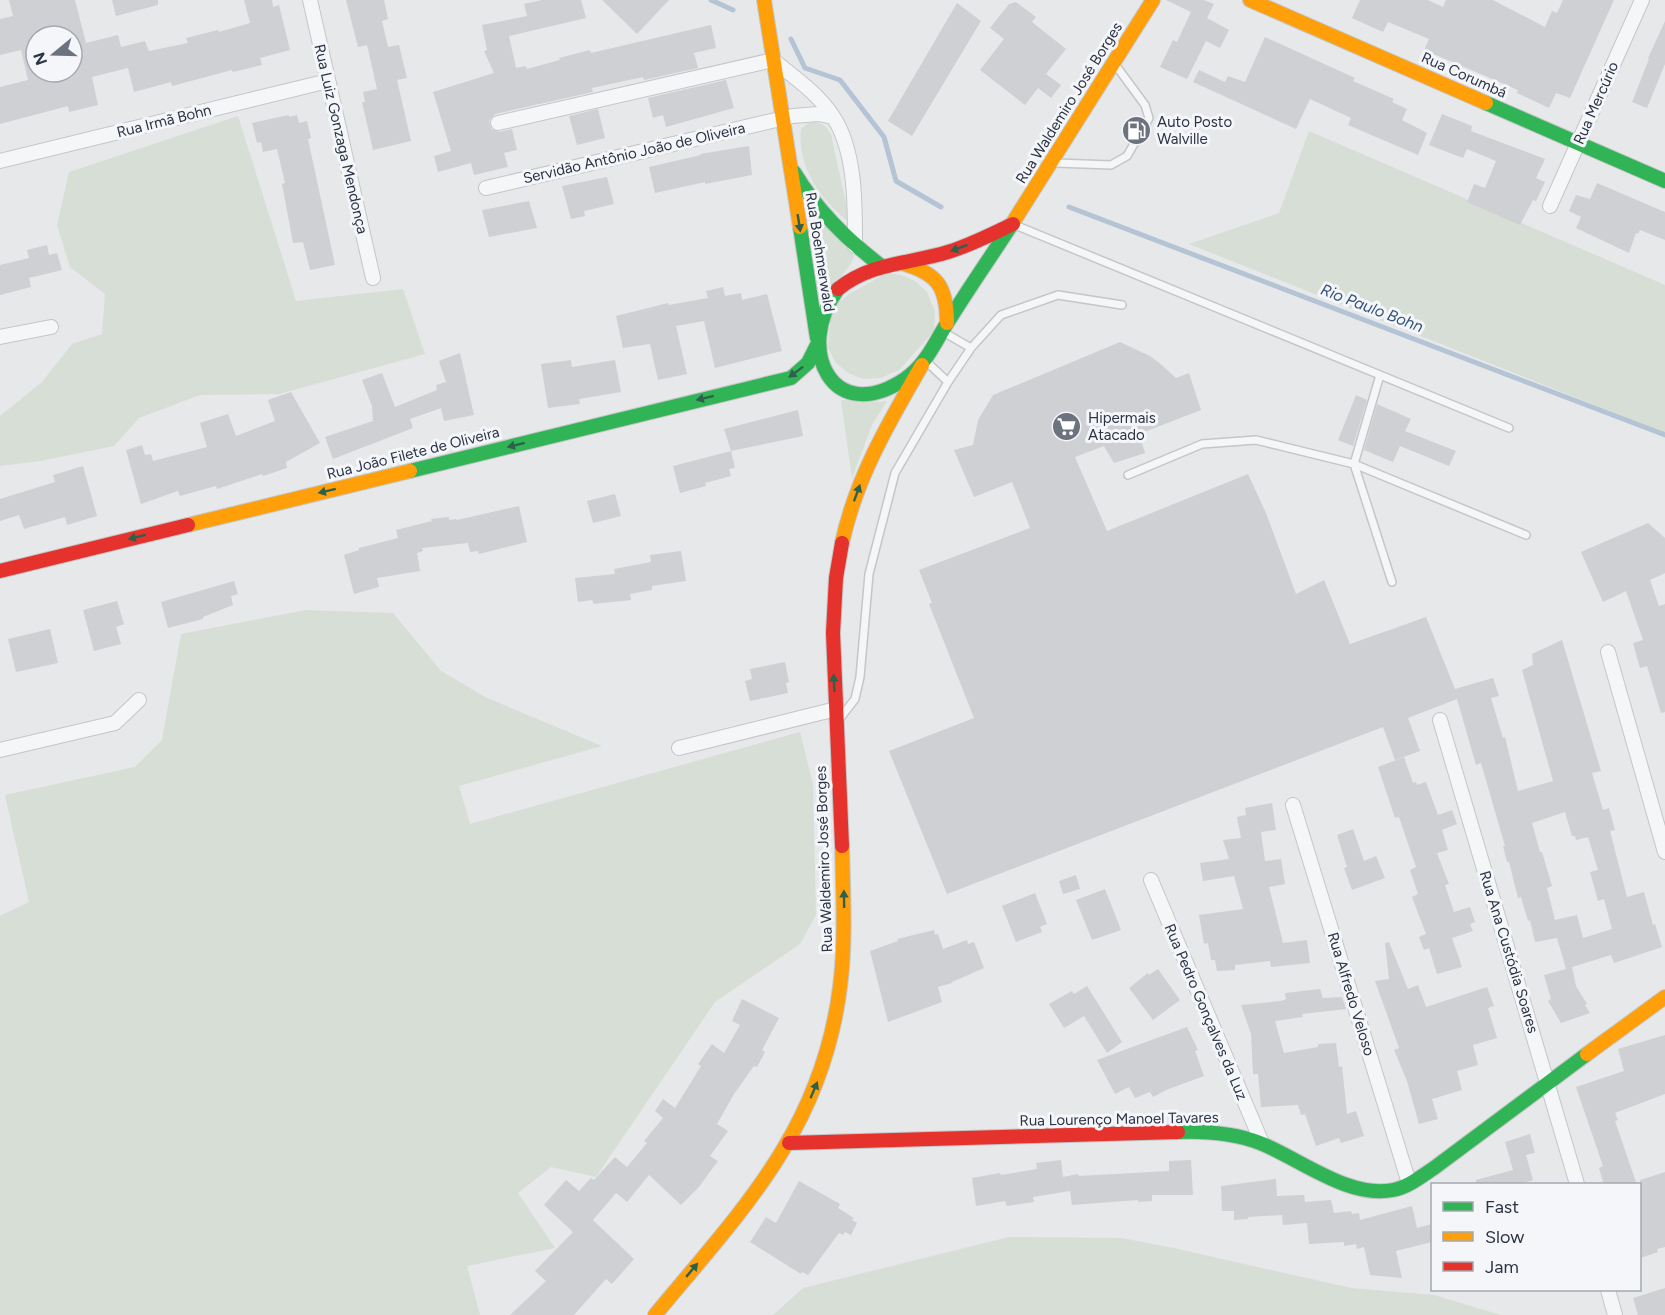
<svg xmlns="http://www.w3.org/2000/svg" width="1665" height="1315" font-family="Figtree,sans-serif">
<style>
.green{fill:#d6ded6}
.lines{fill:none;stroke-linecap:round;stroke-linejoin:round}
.stream{stroke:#b4c4d5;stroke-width:5}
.building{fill:#ced0d3;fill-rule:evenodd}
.lane-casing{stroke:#c4c6c8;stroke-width:10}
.street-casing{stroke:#c4c6c8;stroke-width:16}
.fast-casing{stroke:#c4c6c8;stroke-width:16}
.slow-casing{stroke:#c4c6c8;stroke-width:16}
.jam-casing{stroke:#c4c6c8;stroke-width:16}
.lane{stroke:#f5f6f7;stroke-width:7}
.street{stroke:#f5f6f7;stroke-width:14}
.fast{stroke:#30b455;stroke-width:14}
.slow{stroke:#ff9f0a;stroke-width:14}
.jam{stroke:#e5322d;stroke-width:14}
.oneway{fill:#2d614b}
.labels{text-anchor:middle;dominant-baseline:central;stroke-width:6;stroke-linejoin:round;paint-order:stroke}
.street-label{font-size:15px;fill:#2b3445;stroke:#f4f6f9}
.poi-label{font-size:15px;fill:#2b3445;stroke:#f4f6f9;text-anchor:start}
.water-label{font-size:16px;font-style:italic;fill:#34527a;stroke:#f4f6f9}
</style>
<rect width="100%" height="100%" fill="#e6e8ea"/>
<path class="green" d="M238 116 296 301 403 289 425 354 279 394 200 395 139 418 114 446 40 461 0 466V416L42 382 72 344 102 334 105 294 70 267 57 225 69 172Z
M816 122 825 126 831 134 850 223C821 200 797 168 801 129L808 123Z
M1309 131 1665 285V433L1189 244 1279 213Z
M802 201 854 255C853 268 826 290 817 303Z
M887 273 901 275 915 281 927 292 935 311 934 331 899 370 881 378 863 379 848 373 836 363 828 348 831 312 839 302 849 294Z
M841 400 880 402 887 401 872 425 852 478Z
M306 610 393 613 441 671 487 698 602 746 459 786 470 824 800 732 813 784 816 915 800 944 715 1002 596 1177 551 1167 518 1193 555 1248 467 1266 480 1315H0V916L29 902 5 795 135 767 162 740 181 634Z
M1009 1237 1122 1238 1178 1249 1351 1288 1434 1295 1501 1315H773L803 1288Z"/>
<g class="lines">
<path class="stream" d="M711 0 733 10
M791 39 805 68 840 80 884 137 896 181 941 207
M1069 207 1665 435"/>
</g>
<path class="building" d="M9 0H75L86 43 118 35 121 47 145 41 149 51 188 43 186 38 218 30 219 32 250 23 244 0H272L273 7 279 5 290 50 260 58 262 65 233 72 232 70 172 86 171 82 134 92 128 68 92 77 98 105 69 112 68 106 0 124V87L28 80 21 50 0 55V19L13 16ZM36 36H72V72H36Z
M112 0H158V5L116 16Z
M346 0H384L388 19 382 21 388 47 399 45 407 78 397 80 411 141 373 150 362 102H365L363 92 377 89 367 45 358 47Z
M542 0H581L586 18 509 36 516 68 526 66 527 69 560 60 559 58 590 50 591 53 711 25 716 48 694 53 698 68 644 80 643 77 592 88 593 92 495 114 489 121 491 129 499 132 512 129 517 150 504 153 508 167 474 175 471 163 438 172 434 156 451 151 433 92 494 73 484 51 487 50 482 25 527 16 524 4Z
M602 0H669L637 34Z
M1166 0H1204L1214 4 1207 18 1229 30 1220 48 1206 41 1187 79 1160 67 1173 40 1177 42 1191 12Z
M1360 0H1428L1443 7 1446 0H1493L1545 27 1552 11 1557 13 1563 0H1614L1570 98 1556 93 1549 108 1517 93 1518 90 1424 50 1429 39 1388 22 1383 32 1352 18Z
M1016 2 1036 17 1032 22 1066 49 1046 74 1061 85 1051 98 1038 88 1025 105 980 70 1004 39 990 28 1009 4Z
M957 3 981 21 912 136 888 121Z
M1665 21V64L1647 108 1632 102 1649 59 1648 58Z
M1265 37 1355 78 1353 81 1394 99 1392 102 1407 109 1402 120 1427 133 1418 155 1348 125 1351 118 1310 99 1296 129 1193 82 1199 70 1225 82 1228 76 1245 82Z
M726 80 734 108 666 127 663 115 653 118 648 98Z
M598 109 605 138 577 145 569 116Z
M1442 114 1472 126 1471 131 1545 159 1536 178 1545 182 1536 201 1533 200 1520 225 1467 202 1474 184 1485 188 1496 161 1467 149 1463 158 1429 145Z
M289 115V117L297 115 299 123 307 121 311 138 308 139 335 265 310 270 303 242 293 243 282 184 285 183 277 149 263 152 261 142 257 143 252 123Z
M749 146 752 175 705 184V182L655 193 649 167 701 155 700 154Z
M607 177 614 204 584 211 585 216 571 219 562 186Z
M1597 183 1665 212V240L1640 230 1638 234 1636 233 1629 253 1576 228 1581 217 1569 211 1576 195 1590 199Z
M529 201 537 228 489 237 482 210Z
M47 245 49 255 57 253 62 270 29 278 31 287 0 295V265L29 258 27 250Z
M723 287 725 296 741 293 742 300 767 294 782 351 715 368 704 321 676 326 687 374 658 380 650 344 623 348 616 316 668 303 669 305 708 298 706 291Z
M1120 342 1150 356 1163 366 1176 378 1189 373 1201 410 1139 434 1145 453 1114 463 1104 446 1075 457 1107 531 1248 474 1266 513 1296 594 1324 580 1350 644 1426 617 1455 689 1493 678 1499 696 1491 698 1503 738 1505 737 1518 791 1553 781 1522 670 1533 665 1532 654 1562 640 1601 771 1592 773 1603 810 1609 808 1615 830 1610 831 1627 897 1644 892 1653 925 1655 924 1662 947 1614 963 1611 955 1569 968 1572 967 1576 986 1587 1004 1585 1005 1590 1013 1561 1023 1548 1001 1551 999 1544 975 1566 969 1557 938 1535 942 1530 920 1528 921 1521 897 1518 898 1509 862H1507L1503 846H1505L1481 763 1476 765 1457 699 1408 718 1420 751 1395 760 1383 727 947 894 889 751 974 718 929 604 932 603 919 570 1030 528 1012 482 974 497 954 450 973 445 978 420 993 395ZM1565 812 1572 836H1575L1576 840 1588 837 1598 870 1590 872 1598 901 1604 899 1612 929 1583 938 1577 915 1555 920 1547 888 1552 886 1542 852H1540L1532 823Z
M460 353 474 415 444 421 441 408 410 419 413 428 333 459 325 437 373 421 372 406 362 380 382 373 395 407 437 390 436 385 446 382 439 361Z
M571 360 572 367 615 360 621 392 579 399 580 404 548 408 541 364Z
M291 392 320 443 286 462 287 468 263 476 262 474 217 489 216 486 180 496 178 491 141 504 126 450 142 445 145 455 151 454 153 461 207 447 200 423 228 414 236 436 275 421 268 400Z
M1356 395 1367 400 1353 446 1338 440Z
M1377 404 1411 419 1405 431 1456 451 1449 466 1400 446 1393 462 1364 450Z
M798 410 803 436 731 451 735 468 729 469 731 476 705 483 706 486 680 493 673 466 731 451 724 429Z
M83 466 97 516 67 525 65 517 24 529 19 515 0 521V499L55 482 53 475Z
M615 494 621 516 593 523 587 501Z
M519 506 527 542 479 554 478 551 470 552 468 543 422 548 423 551 417 553 420 571 377 578 379 587 354 594 344 555 359 550V548L398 538 396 530 432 521 431 519 449 517V520L456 519 457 520Z
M1648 523 1665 538V573L1650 580 1659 606 1665 604V712L1661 713 1647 666 1640 668 1633 643 1643 640 1626 591 1603 602 1581 552Z
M681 551 686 581 652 586V590L630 594 631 600 594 604 592 600 578 602 575 578 615 574 614 569 651 562 650 555Z
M234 581 238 594 231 596 233 605 203 617V619L168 628 161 602Z
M117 601 124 624 116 627 121 644 94 651 83 610Z
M50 629 58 663 16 672 8 639Z
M785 662 789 682 786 683 788 693 750 701 745 681 752 679 750 669Z
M1404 757 1413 783 1416 782 1417 785 1426 782 1438 815 1452 810 1457 824 1442 830 1448 850 1437 853 1449 884 1445 885 1454 912 1470 907 1475 922 1470 924 1473 931 1452 938 1462 967 1437 974 1429 948 1424 950 1419 937 1426 934 1412 897 1418 894 1410 870 1416 867 1399 817 1395 818 1378 767Z
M1272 803 1276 830 1261 832 1265 861 1281 859 1285 884 1269 887 1283 943 1307 940 1310 963 1271 967 1270 961 1235 965V970L1217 971 1215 960H1211L1208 943 1204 944 1199 915 1243 909 1234 876 1203 881 1200 863 1229 859 1223 840 1241 838 1237 817 1246 815 1245 808Z
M1353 829 1364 861 1376 856 1385 878 1352 890 1344 868 1347 867 1337 835Z
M1076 875 1080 889 1063 894 1059 881Z
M1105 889 1121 930 1092 940 1076 900Z
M1035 893 1047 924 1040 927 1042 932 1016 942 1002 906Z
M934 930 935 935 938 934 943 949 967 940 968 944 974 942 984 968 952 982V983L938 987 942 1002 888 1022 870 951 898 941 897 939Z
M1389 942 1408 989 1418 985 1426 1007 1487 987 1494 1006 1488 1008 1497 1038 1473 1045 1478 1065 1457 1071 1462 1090 1432 1099 1438 1119 1419 1124 1407 1081 1394 1050 1399 1048 1375 981 1389 979 1385 943Z
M1158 969 1180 1000 1153 1020 1129 988 1148 973 1149 975Z
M1087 986 1122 1042 1107 1053 1084 1016 1064 1028 1049 1004 1072 991 1074 994Z
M1320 989 1323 998 1342 997 1346 1009 1302 1014 1303 1017 1275 1021 1284 1053 1318 1047V1044L1336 1043 1339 1067 1342 1066 1347 1114 1356 1111 1364 1136 1341 1143 1339 1138 1316 1146 1305 1114 1301 1115 1298 1105 1261 1107 1258 1074H1253L1251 1034 1241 1005 1281 1001 1286 999 1285 993Z
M742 999 779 1018 762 1050 765 1052 757 1067 754 1066 734 1094 717 1124 728 1131 710 1156 718 1161 699 1187 681 1205 649 1175 627 1202 616 1193 593 1220 634 1259 612 1284 606 1279 574 1315H510L546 1281 535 1271 573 1232 544 1205 566 1180 579 1191 591 1178 594 1180 615 1157 627 1167 647 1143 644 1141 663 1118 655 1111 663 1099 675 1108 701 1066 698 1064 712 1044 724 1053 740 1025 732 1021Z
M1187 1027 1198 1050 1195 1051 1204 1076 1166 1090 1153 1097 1150 1092 1135 1098 1129 1087 1115 1094 1097 1060Z
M1665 1035V1094L1615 1113 1618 1120 1615 1121 1637 1185H1604L1599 1168 1603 1166 1576 1087 1624 1071 1618 1049Z
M1530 1134 1535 1153 1526 1155 1533 1180 1516 1185H1476V1180L1513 1170 1505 1142Z
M1061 1160 1063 1177 1078 1174 1079 1176 1169 1171V1161L1191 1160 1193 1195H1152V1201L1138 1202V1200L1072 1205 1070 1191 1033 1197 1034 1202 1007 1206 1005 1201 976 1206 972 1178 1000 1173 1001 1175 1037 1169 1036 1163Z
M1665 1172V1247L1657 1249 1658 1252 1640 1258V1180Z
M1276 1179 1277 1196 1304 1195 1305 1202 1331 1200 1334 1213 1351 1211 1352 1214 1359 1213 1360 1220 1412 1206 1417 1228 1432 1224V1242L1396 1251 1402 1278 1370 1275 1364 1247 1357 1249 1356 1244 1344 1246V1242L1309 1244 1307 1223 1283 1225 1282 1215 1248 1217V1219L1234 1220V1211H1222L1221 1186Z
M799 1181 840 1204 838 1208 854 1218 852 1220 857 1223 851 1235 845 1232 843 1235 839 1233 808 1275 802 1272 801 1274 750 1242 766 1217 776 1223Z
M1665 1288V1315H1638L1633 1298Z"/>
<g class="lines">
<defs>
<path id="lane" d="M1056 163 1111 165 1127 156 1149 118 1145 105 1117 67
M1015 225 1509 428
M945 333 971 348
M928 363 948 382
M1380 375 1354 464 1392 582
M1128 475 1202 444 1256 440 1354 464 1526 535
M841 717 855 699 860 677 869 574 895 473 948 382 971 348 1001 315 1058 295 1122 305"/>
<path id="street" d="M310 0 373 278
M498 123 773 60C794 77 819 94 834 118 856 153 855 206 855 246
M0 161 328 81
M486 188 793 116 818 114 833 117
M1550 206 1642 0
M0 337 51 327
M1608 652 1665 852
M1440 720 1577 1184
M679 748 836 709
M0 750 115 723 139 700
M1293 805 1409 1183
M1151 880 1262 1143
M1608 1290 1615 1315"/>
<path id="fast" d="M1486 103 1665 181
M794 172C817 210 845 238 880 265
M800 227 817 338
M838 289C794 348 832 428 905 379 928 363 936 339 951 317 971 285 992 255 1012 224
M410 471 791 378 808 363 818 343
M1178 1132C1206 1131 1234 1133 1260 1143 1300 1159 1349 1199 1393 1190 1408 1187 1422 1176 1434 1168L1587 1054"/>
<path id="slow" d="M764 0 800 227
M1250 0 1486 103
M1012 224 1153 0
M901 263C937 273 947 286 947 323
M188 525 410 471
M842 543C856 478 889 422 922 365
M1587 1054 1665 997
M655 1315C742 1210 822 1130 840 987 846 941 843 893 842 846"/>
<path id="jam" d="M838 289C872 262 909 264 948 252 971 245 992 234 1013 224
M842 543 836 578 833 633 842 846
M0 571 188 525
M789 1143 1178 1132"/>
</defs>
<use href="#lane" class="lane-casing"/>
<use href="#street" class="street-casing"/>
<use href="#fast" class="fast-casing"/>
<use href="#slow" class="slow-casing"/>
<use href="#jam" class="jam-casing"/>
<use href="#lane" class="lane"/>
<use href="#street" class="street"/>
<use href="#fast" class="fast"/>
<use href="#slow" class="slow"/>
<use href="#jam" class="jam"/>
</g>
<defs><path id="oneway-solid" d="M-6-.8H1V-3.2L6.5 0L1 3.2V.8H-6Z" transform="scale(1.5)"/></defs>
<g class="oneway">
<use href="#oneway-solid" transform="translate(799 223) rotate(81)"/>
<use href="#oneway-solid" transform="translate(959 248) rotate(159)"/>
<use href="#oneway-solid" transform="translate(796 372) rotate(143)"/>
<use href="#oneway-solid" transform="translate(705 398) rotate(166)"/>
<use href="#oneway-solid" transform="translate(516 445) rotate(166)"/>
<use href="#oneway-solid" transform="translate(327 491) rotate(166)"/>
<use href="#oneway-solid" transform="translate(857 493) rotate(-70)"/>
<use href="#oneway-solid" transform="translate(137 537) rotate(166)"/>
<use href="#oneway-solid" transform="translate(834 683) rotate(-93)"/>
<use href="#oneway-solid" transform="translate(844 899) rotate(-91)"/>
<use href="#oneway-solid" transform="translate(814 1090) rotate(-67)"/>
<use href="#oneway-solid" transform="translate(692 1270) rotate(-50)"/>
</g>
<defs>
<symbol id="fuel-disc" viewBox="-11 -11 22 22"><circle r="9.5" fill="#6c737f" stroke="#f4f6f9"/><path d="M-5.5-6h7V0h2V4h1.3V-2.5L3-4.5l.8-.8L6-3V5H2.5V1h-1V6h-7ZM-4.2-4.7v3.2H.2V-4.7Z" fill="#fff"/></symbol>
<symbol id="supermarket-disc" viewBox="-11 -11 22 22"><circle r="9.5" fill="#6c737f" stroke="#f4f6f9"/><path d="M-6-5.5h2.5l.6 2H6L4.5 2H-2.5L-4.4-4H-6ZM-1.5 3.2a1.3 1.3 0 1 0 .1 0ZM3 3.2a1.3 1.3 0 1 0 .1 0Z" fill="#fff"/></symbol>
</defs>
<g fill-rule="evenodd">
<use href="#fuel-disc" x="1120" y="114" width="33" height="33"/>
<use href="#supermarket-disc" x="1050" y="410" width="33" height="33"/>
</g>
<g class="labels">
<g class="street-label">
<text transform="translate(1464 75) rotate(24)">Rua Corumbá</text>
<text transform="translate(1069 103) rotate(-58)">Rua Waldemiro José Borges</text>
<text transform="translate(1596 103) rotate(-66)">Rua Mercúrio</text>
<text transform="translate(164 121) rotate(-14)">Rua Irmã Bohn</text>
<text transform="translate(341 139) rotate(77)">Rua Luiz Gonzaga Mendonça</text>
<text transform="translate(634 153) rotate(-13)">Servidão Antônio João de Oliveira</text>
<text transform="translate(820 252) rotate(81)">Rua Boehmerwald</text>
<text transform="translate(413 453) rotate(-14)">Rua João Filete de Oliveira</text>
<text transform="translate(824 859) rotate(-92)">Rua Waldemiro José Borges</text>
<text transform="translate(1509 952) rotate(73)">Rua Ana Custódia Soares</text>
<text transform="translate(1351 994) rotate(73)">Rua Alfredo Veloso</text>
<text transform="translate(1206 1012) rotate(67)">Rua Pedro Gonçalves da Luz</text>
<text transform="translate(1119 1119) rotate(-1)">Rua Lourenço Manoel Tavares</text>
</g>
<g class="poi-label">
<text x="1157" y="122">Auto Posto<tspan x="1157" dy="17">Walville</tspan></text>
<text x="1088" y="418">Hipermais<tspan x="1088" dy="17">Atacado</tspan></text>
</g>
<g class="water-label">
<text transform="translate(1372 308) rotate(21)">Rio Paulo Bohn</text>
</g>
</g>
<rect x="1431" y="1183" width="210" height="108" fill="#f4f6f9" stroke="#a4a8b1" stroke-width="1.5"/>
<rect x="1443" y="1202" width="30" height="9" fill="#30b455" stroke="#a4a8b1" stroke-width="1.5"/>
<text x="1485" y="1213" font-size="18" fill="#2b3445">Fast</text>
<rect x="1443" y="1232" width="30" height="9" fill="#ff9f0a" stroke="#a4a8b1" stroke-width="1.5"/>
<text x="1485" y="1243" font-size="18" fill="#2b3445">Slow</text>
<rect x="1443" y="1262" width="30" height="9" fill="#e5322d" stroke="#a4a8b1" stroke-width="1.5"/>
<text x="1485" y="1273" font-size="18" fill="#2b3445">Jam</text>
<g transform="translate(54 54) rotate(251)"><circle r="28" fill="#f4f6f9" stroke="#a4a8b1" stroke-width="1.5"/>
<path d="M0-4.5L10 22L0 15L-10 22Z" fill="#6c737f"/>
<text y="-9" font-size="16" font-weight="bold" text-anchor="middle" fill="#2b3445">N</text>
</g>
</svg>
